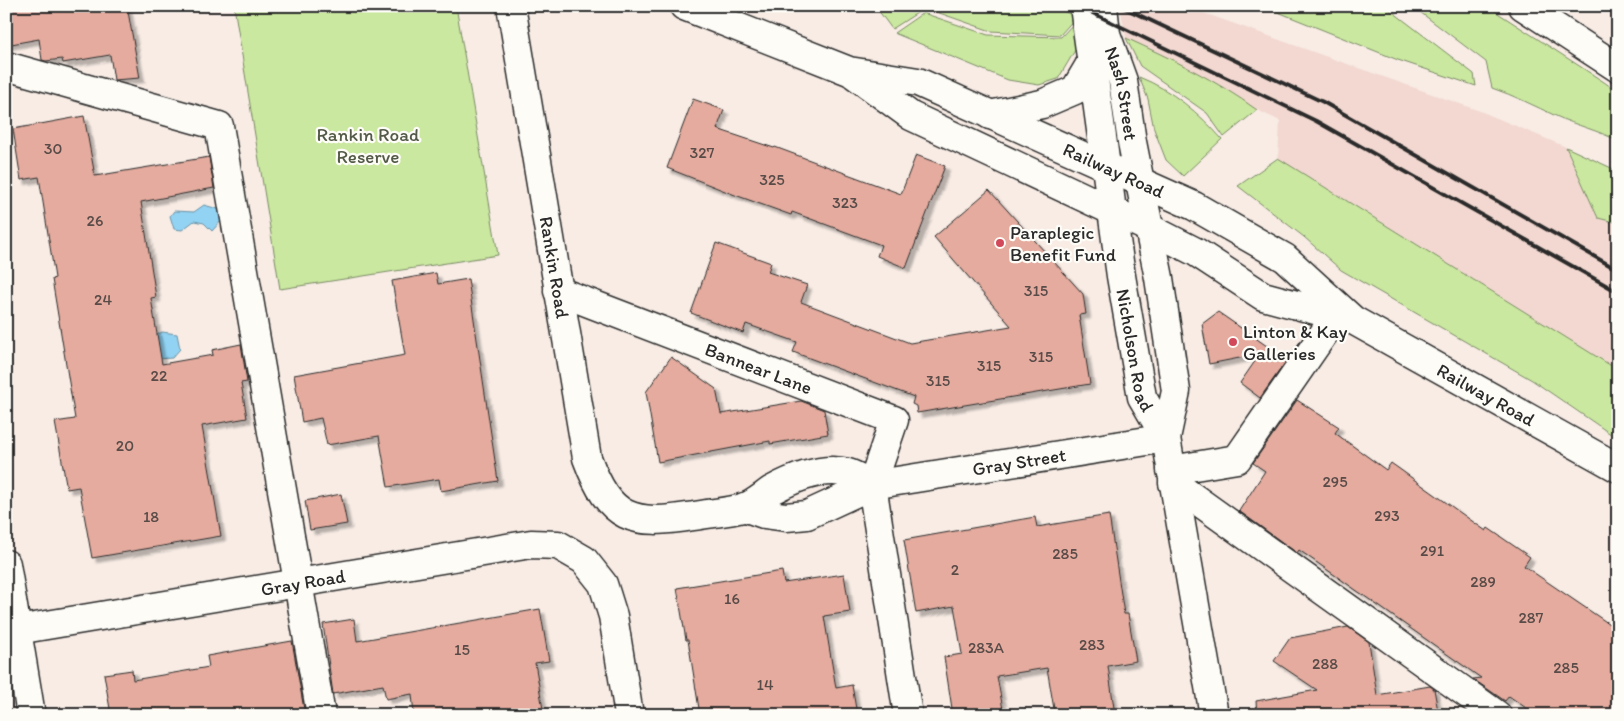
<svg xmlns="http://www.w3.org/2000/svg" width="1624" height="721" font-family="Itim,sans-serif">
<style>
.built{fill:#f2d8d0}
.green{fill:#cae89f;stroke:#7a8a65}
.water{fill:#92d3f3;stroke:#6990a3}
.building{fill:#e4ab9e;stroke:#2b2b2b;filter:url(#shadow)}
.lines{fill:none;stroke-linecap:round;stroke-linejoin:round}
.minor-casing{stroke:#2b2b2b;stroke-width:31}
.major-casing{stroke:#2b2b2b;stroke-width:31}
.minor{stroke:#fdfcf7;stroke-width:28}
.major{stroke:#fdfcf7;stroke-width:28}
.rail{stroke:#2b2b2b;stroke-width:4}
.poi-dot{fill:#d1495b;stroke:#fdfcf7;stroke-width:2}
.labels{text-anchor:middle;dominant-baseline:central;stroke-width:4.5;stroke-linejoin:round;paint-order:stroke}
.number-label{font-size:16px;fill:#594b48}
.street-label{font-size:19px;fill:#2b2b2b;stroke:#fdfcf7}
.park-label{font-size:19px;fill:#535a48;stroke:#fdfcf7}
.poi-label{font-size:19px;fill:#2b2b2b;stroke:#fdfcf7;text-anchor:start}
</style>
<defs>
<filter id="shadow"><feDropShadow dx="4.5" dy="4.5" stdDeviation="1" flood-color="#0004"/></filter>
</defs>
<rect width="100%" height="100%" fill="#f8ece5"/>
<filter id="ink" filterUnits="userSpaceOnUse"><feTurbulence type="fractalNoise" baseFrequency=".02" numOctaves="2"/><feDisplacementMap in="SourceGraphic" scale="10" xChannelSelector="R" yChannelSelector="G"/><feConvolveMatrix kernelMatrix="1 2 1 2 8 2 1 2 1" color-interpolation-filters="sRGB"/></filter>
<g filter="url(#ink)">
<path class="built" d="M1120 6H1184L1480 111 1566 147 1598 218 1618 223V370L1278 158 1280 121 1257 110 1224 137 1207 113 1140 66 1126 38Z"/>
<path class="green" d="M234 6H456L498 255 280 289Z
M875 6H1047L1077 16 1060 35 991 31 925 8 892 29Z
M1263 6H1318L1326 9 1328 6H1385L1474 74 1476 86 1398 60Z
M1412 6H1487L1604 82 1618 92V141C1598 130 1577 126 1556 116 1535 106 1515 96 1492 88L1486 62Z
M923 13 988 35 1061 37 1075 22 1077 47 1058 79 1039 85 1008 80 894 33Z
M1126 38C1172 59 1216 80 1257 110L1224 137 1207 113 1140 66Z
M1139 77C1172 90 1199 113 1222 139L1183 176 1166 160 1154 129 1148 99Z
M1566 147 1618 171V223L1598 218Z
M1278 158 1618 370V439L1532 380 1341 270 1304 237 1238 186Z"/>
<path class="water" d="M204 205 218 209 221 221 212 231 204 223 194 221 182 230 174 229 170 216 174 211 194 212Z
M162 332 177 334 180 349 172 358 157 359 145 341Z"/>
<path class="building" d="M6 6H48L49 11 77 6H127L140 78 114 80 110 55 63 63 62 59 46 61 42 60 39 39 6 45Z
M693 99 724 110 717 129 774 148 775 147 901 194 916 155 945 166 906 268 877 256 881 245 792 212 791 215 735 195 667 168Z
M84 116 95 176 209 157 214 188 141 202 156 297 151 298 162 364 213 355 212 350 241 344 247 382 241 383 247 418 202 426 221 536 92 558 79 487 67 489 55 422 75 419 52 279 55 278 39 177 21 180 13 129Z
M989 190 1083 294 1086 314 1079 315 1090 384 917 413 916 406 912 404 914 397 793 352 797 342 746 324 743 333 691 313 716 243 771 263 768 272 807 285 801 302 910 343 1011 326 934 237Z
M436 273 438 284 468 279 498 481 441 491 439 479 388 487 379 436 327 445 321 418 302 422 294 375 405 355 392 281Z
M1218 312 1287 360 1260 398 1240 383 1260 354 1209 364 1202 324Z
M671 357 716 389 721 414 801 401 824 410 828 434 770 444V441L658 462 646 392Z
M1297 400 1339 427 1335 433 1386 470 1391 463 1486 531 1488 528 1530 557 1524 566 1618 630V715H1536L1509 696 1505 701 1473 679 1481 678 1299 550 1297 553 1239 511 1265 471 1253 463Z
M341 494 347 524 310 530 305 501Z
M1109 515 1124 614H1128L1136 661 1108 666 1115 715H1055L1047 668 997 676 1004 715H953L944 657 962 654 954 606 916 613 904 540 1035 517 1037 527Z
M782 571 784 583 844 574 850 612 824 616 836 688 852 685 857 715H700L688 640H686L677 588Z
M540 609 549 661 535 663 544 715H414L412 694 386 699 383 685 333 694 323 624 354 619 357 641Z
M1348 627 1369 642 1377 695 1430 686 1434 689 1438 711 1415 715H1257L1256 701 1317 690 1274 661 1290 638Z
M292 641 305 715H111L104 674 132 670 133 680 209 667 207 656Z"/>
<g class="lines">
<defs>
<g id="minor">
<path id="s1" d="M511 6 587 458C610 520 632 526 694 516 710 513 728 512 743 508 753 505 763 496 772 490 794 478 823 466 848 473 856 475 864 481 872 485"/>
<path d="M1523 6 1618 68"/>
<path d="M6 66 219 126 321 715"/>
<path id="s2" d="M558 291 894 420 872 485 908 715"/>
<path d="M1171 470 1237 459 1336 316"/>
<path d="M1173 483 1497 715"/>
<path id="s3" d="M744 507 764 514 786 517 807 515 872 485 1166 438"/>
<path d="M6 564 31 715"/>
<path id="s4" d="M17 630 531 544 558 545 584 560 603 584 613 616 629 715"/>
</g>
<g id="major">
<path id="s5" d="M684 6 849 71 918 82 1194 206 1285 258 1353 320 1618 468"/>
<path id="s6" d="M1084 6 1121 276 1142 397 1166 438 1214 715"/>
<path id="s7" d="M1103 6 1106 34 1123 81 1132 142 1159 278 1176 391 1166 438"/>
<path d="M855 75 911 116 1149 228 1196 252 1263 296 1349 319"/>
<path d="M990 115 1042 104 1075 90 1091 63"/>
</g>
</defs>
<use href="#minor" class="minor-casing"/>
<use href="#major" class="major-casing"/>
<use href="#minor" class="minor"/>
<use href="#major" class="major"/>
<path class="rail" d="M1078 6 1316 121 1618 292
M1120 6 1323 102 1618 270"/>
</g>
</g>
<g class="poi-dot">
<circle cx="1000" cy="243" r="5"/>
<circle cx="1233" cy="342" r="5"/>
</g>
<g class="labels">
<g class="number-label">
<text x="53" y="148">30</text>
<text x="702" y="152">327</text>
<text x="772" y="179">325</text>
<text x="845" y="202">323</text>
<text x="95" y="220">26</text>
<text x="1036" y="290">315</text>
<text x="103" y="299">24</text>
<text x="1041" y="356">315</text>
<text x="989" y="365">315</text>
<text x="159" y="375">22</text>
<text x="938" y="380">315</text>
<text x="125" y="445">20</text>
<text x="1335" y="481">295</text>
<text x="1387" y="515">293</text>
<text x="151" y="516">18</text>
<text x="1432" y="550">291</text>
<text x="1065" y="553">285</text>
<text x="955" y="569">2</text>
<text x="1483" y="581">289</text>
<text x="732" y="598">16</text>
<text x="1531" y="617">287</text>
<text x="1092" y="644">283</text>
<text x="986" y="647">283A</text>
<text x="462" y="649">15</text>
<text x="1325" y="663">288</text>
<text x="1566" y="667">285</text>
<text x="765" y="684">14</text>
</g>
<g class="street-label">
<text stroke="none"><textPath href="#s7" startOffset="90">Nash Street</textPath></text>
<text stroke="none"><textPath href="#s5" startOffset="462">Railway Road</textPath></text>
<text stroke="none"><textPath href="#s1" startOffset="265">Rankin Road</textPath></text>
<text stroke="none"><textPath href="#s6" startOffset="348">Nicholson Road</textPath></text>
<text stroke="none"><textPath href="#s2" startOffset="215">Bannear Lane</textPath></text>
<text stroke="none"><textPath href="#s5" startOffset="899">Railway Road</textPath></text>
<text stroke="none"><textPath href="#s3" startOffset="285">Gray Street</textPath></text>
<text stroke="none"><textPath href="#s4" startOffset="290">Gray Road</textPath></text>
</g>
<g class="park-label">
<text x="368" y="134">Rankin Road<tspan x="368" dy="22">Reserve</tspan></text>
</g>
<g class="poi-label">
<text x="1010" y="232">Paraplegic<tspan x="1010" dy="22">Benefit Fund</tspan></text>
<text x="1243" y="331">Linton &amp; Kay<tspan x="1243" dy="22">Galleries</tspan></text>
</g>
</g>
<rect width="1624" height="721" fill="none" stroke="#fdfcf7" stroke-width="25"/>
<rect x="12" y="12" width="1599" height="696" fill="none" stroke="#2b2b2b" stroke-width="2" filter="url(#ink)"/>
</svg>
